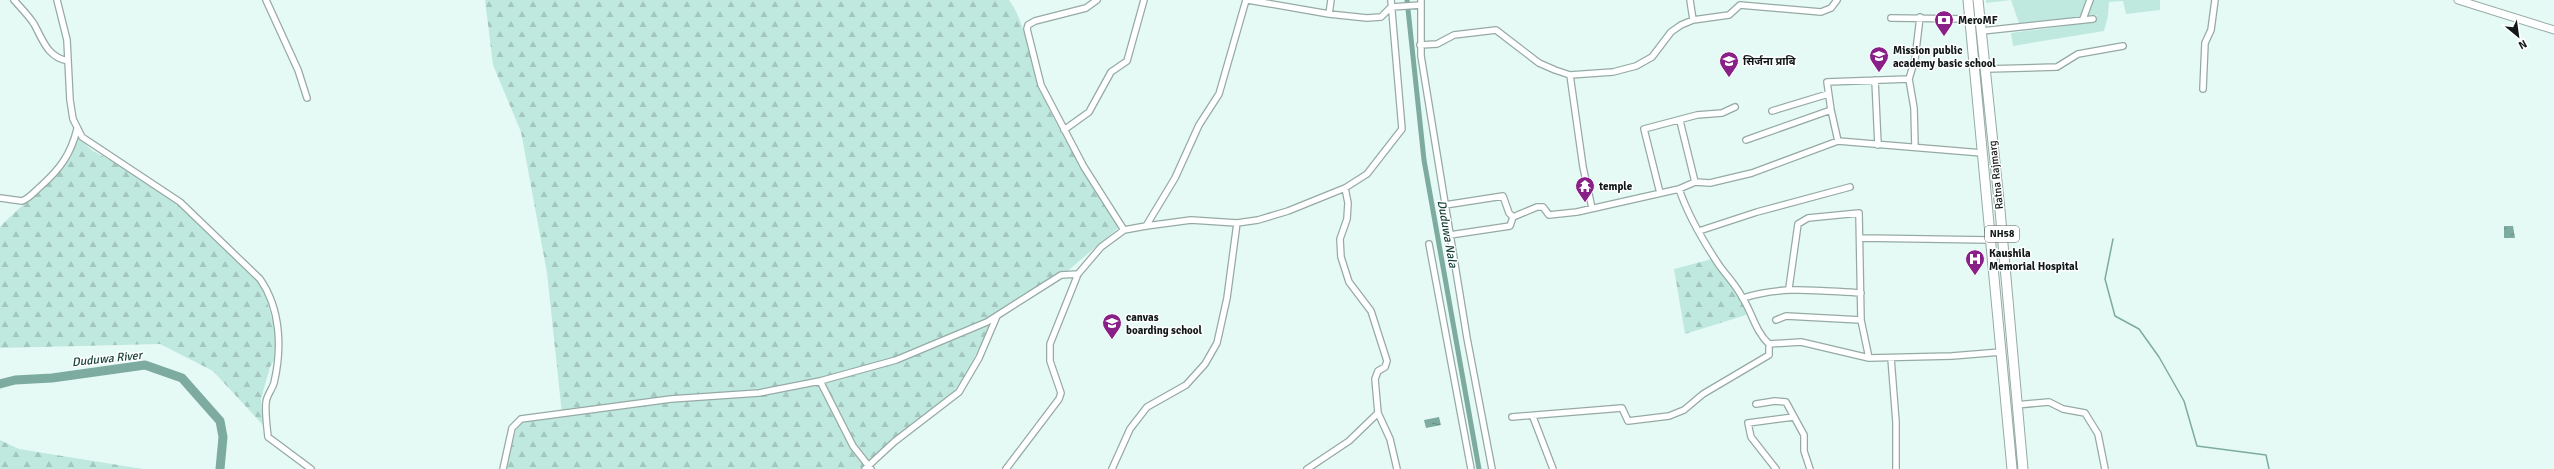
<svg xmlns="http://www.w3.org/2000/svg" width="2554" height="469" font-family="Signika,'Noto Sans Devanagari',sans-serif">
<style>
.grass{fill:#bfe9df}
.forest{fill:url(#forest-firs)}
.water{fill:url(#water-ripples)}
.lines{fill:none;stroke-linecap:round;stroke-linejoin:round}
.stream{stroke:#7eaba0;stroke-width:1.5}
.canal{stroke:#7eaba0;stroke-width:5}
.river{stroke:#7eaba0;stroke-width:9}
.minor-casing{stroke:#96aaa5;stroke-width:8}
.tertiary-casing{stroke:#96aaa5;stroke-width:9}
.trunk-casing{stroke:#96aaa5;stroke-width:11}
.minor{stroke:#fff;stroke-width:5.5}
.tertiary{stroke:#fff;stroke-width:7}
.trunk{stroke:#fff;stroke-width:9}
.labels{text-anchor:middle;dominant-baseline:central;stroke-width:3;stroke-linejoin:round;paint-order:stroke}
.shield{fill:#fff;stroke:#585d5d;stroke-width:1}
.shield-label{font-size:10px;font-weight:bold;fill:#111817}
.poi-label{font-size:11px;font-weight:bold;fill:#111817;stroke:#fff;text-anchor:start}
.street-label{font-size:11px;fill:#111817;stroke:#fff}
.water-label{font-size:12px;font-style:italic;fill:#164038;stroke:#fff}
</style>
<defs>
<pattern id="forest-firs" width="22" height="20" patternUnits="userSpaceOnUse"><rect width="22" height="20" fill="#bfe9df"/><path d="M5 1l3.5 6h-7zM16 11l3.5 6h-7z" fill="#a3c7bf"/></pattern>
<pattern id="water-ripples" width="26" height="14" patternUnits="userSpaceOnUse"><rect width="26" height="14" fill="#7eaba0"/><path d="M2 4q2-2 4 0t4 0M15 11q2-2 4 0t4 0" fill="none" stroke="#668a81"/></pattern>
</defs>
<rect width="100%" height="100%" fill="#e5faf5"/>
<path class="grass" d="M1986 0H2160V10L2126 14 2123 1 2109 2 2108 16 2104 31 2013 46 2011 33 2095 22 2097 15 2019 23 2011 0 1986 3Z"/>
<path class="forest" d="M485 0H1009C1027 25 1027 55 1038 83 1056 132 1090 177 1117 221L1118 228 1070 269 994 320 956 392 887 444 862 469H506L516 430 521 422 562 414 547 273 521 132 493 65Z
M78 138 93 151 140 176 164 192 263 287 276 333 275 358 270 367 261 399 263 425 213 371 160 344 0 348V227C29 196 63 179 78 138Z
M1712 259 1744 302 1746 315 1685 334 1674 269Z
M0 440 19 449 143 469H0Z"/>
<path class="water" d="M2504 226H2513L2515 238H2504Z
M1439 417 1441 425 1426 428 1424 420Z"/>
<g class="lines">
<path class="stream" d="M2113 239 2105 279 2115 316 2139 329 2159 357 2184 401 2197 446 2266 455 2269 469"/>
<path class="canal" d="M1407 0 1424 160 1479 469"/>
<path class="river" d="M0 384 15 380 52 378 145 365 182 378 220 421 223 437 220 469"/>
<defs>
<path id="minor" d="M14 0C21 8 29 16 34 24 43 40 47 57 68 61
M57 0 67 40 70 100 73 119 82 137 180 202 260 279C281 309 282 349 274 383 272 390 266 396 266 403 265 414 267 426 268 437L311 469
M266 0 298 70 307 98
M1097 0 1086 8 1035 21 1028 25 1027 29 1041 85 1084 167 1124 230
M1248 0 1329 14 1367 18 1381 17 1391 7 1421 5
M1421 0V56L1467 338 1492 469
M1690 0 1693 20
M1329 14 1331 0
M1891 18 1970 19
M2083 19 2090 0
M1982 31 2093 19
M1420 45 1437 44 1454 35 1496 30 1539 63 1555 70 1570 75 1613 72 1636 66 1652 57 1671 32 1681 25 1693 20 1729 15 1740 5 1821 12 1831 8 1837 0
M1986 69 2057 67 2078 54 2123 46
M1570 75 1583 167 1592 208
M1875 80 1878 145
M2203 89 2205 43 2211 30 2215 0
M1772 111 1828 94
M1680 121 1695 182
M1064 130 1089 112 1111 72 1127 61 1144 0
M1746 140 1831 110
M1838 141 1831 110 1827 82 1909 79
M1915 147 1914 108 1909 79 1915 59 1920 17
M1345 188 1348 203 1347 219 1340 239 1341 257 1349 282 1371 311 1387 361 1385 367 1378 371 1375 379 1378 413 1390 439 1397 469
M1679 189C1688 215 1703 241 1719 265 1726 275 1736 285 1742 297 1752 312 1755 331 1769 344L1801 342 1869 358 1861 320 1859 213 1808 218 1798 224 1789 288
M1660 193 1644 129 1697 115 1722 113 1735 107
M0 198 22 201C30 198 35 191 41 186 60 169 71 154 77 129
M1445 205 1503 196 1509 213 1513 217 1537 207H1543L1549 215 1577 212 1679 189 1695 182 1710 183 1752 173 1838 141 1982 153
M1146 226 1175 178 1199 125 1219 94 1246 0
M1699 231 1757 212 1850 187
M1450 235 1510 226 1513 217
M1861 238 1990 240
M1429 244 1471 469
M1743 298C1784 285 1819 291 1861 293
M1776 320 1786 316 1861 320
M1869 358 1952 356 2001 352
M1891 358 1896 422V469
M820 381 853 446 871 469
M1756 404 1775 401 1786 402 1804 435V451L1810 469
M2016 405 2049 402 2063 409 2085 413 2098 434 2105 469
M1512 417 1622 408 1628 421 1669 416 1684 410 1703 394 1769 355V344
M1533 417 1553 469
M503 469 512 428 521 419 671 399 759 393 820 381 896 360 987 322 1061 275 1078 274
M865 469 894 442 959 392 979 358 997 316
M1006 469 1059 399 1061 393 1050 361V344L1078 274 1101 247 1124 230 1146 226 1191 220 1237 223 1258 220 1288 211 1345 188 1367 174 1402 129 1391 0
M1112 469 1130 429 1147 407 1186 385 1205 364 1217 343 1227 298 1237 223
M1307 469 1349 441 1378 413
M1776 469 1751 437 1748 423 1794 417"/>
<path id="tertiary" d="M2458 0 2554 30"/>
<path id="trunk" d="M1968 0 2012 469
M1978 0 2000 210 2023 469"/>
</defs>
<use href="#minor" class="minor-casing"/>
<use href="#tertiary" class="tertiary-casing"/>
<use href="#trunk" class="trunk-casing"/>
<use href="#minor" class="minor"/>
<use href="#tertiary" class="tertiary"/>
<use href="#trunk" class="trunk"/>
</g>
<defs>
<symbol id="bank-pin" viewBox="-11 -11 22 30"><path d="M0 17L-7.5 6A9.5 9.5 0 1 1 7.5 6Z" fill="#892087" stroke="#fff"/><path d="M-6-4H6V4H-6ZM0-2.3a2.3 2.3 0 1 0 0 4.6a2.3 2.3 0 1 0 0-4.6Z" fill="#fff"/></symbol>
<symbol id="school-pin" viewBox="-11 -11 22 30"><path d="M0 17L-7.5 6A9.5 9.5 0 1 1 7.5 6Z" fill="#892087" stroke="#fff"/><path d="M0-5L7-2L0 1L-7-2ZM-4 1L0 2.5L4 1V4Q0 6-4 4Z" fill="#fff"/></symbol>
<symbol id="temple-pin" viewBox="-11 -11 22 30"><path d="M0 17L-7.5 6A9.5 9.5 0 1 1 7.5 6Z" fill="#892087" stroke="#fff"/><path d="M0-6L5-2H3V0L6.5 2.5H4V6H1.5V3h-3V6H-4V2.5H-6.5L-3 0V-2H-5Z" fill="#fff"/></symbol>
<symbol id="hospital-pin" viewBox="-11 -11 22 30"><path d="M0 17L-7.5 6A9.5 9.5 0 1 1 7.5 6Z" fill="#892087" stroke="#fff"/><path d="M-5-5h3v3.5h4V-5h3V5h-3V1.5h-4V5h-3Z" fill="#fff"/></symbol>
</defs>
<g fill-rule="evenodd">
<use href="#bank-pin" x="1933" y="9" width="22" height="30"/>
<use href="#school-pin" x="1868" y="45" width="22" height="30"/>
<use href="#school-pin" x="1718" y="50" width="22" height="30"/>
<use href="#temple-pin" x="1574" y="175" width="22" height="30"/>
<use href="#hospital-pin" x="1964" y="248" width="22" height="30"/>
<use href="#school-pin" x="1101" y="312" width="22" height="30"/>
</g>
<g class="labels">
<rect class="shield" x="1985" y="226" width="34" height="16" rx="3"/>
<g class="shield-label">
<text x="2002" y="234">NH58</text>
</g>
<g class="poi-label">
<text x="1958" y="20">MeroMF</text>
<text x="1893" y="50">Mission public<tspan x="1893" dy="13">academy basic school</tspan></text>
<text x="1743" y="61">सिर्जना प्राबि</text>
<text x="1599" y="186">temple</text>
<text x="1989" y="253">Kaushila<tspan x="1989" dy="13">Memorial Hospital</tspan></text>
<text x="1126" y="317">canvas<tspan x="1126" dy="13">boarding school</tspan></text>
</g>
<g class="street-label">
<text transform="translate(1996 175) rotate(-96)">Ratna Rajmarg</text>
</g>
<g class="water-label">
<text transform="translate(1447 234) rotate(80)">Duduwa Nala</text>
<text transform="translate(107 359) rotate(-6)">Duduwa River</text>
</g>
</g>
<g transform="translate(2518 36) rotate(151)" stroke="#ffffff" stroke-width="3" paint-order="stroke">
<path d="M0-3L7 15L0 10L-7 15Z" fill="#111817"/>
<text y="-6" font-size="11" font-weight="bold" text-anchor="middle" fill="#111817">N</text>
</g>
</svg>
